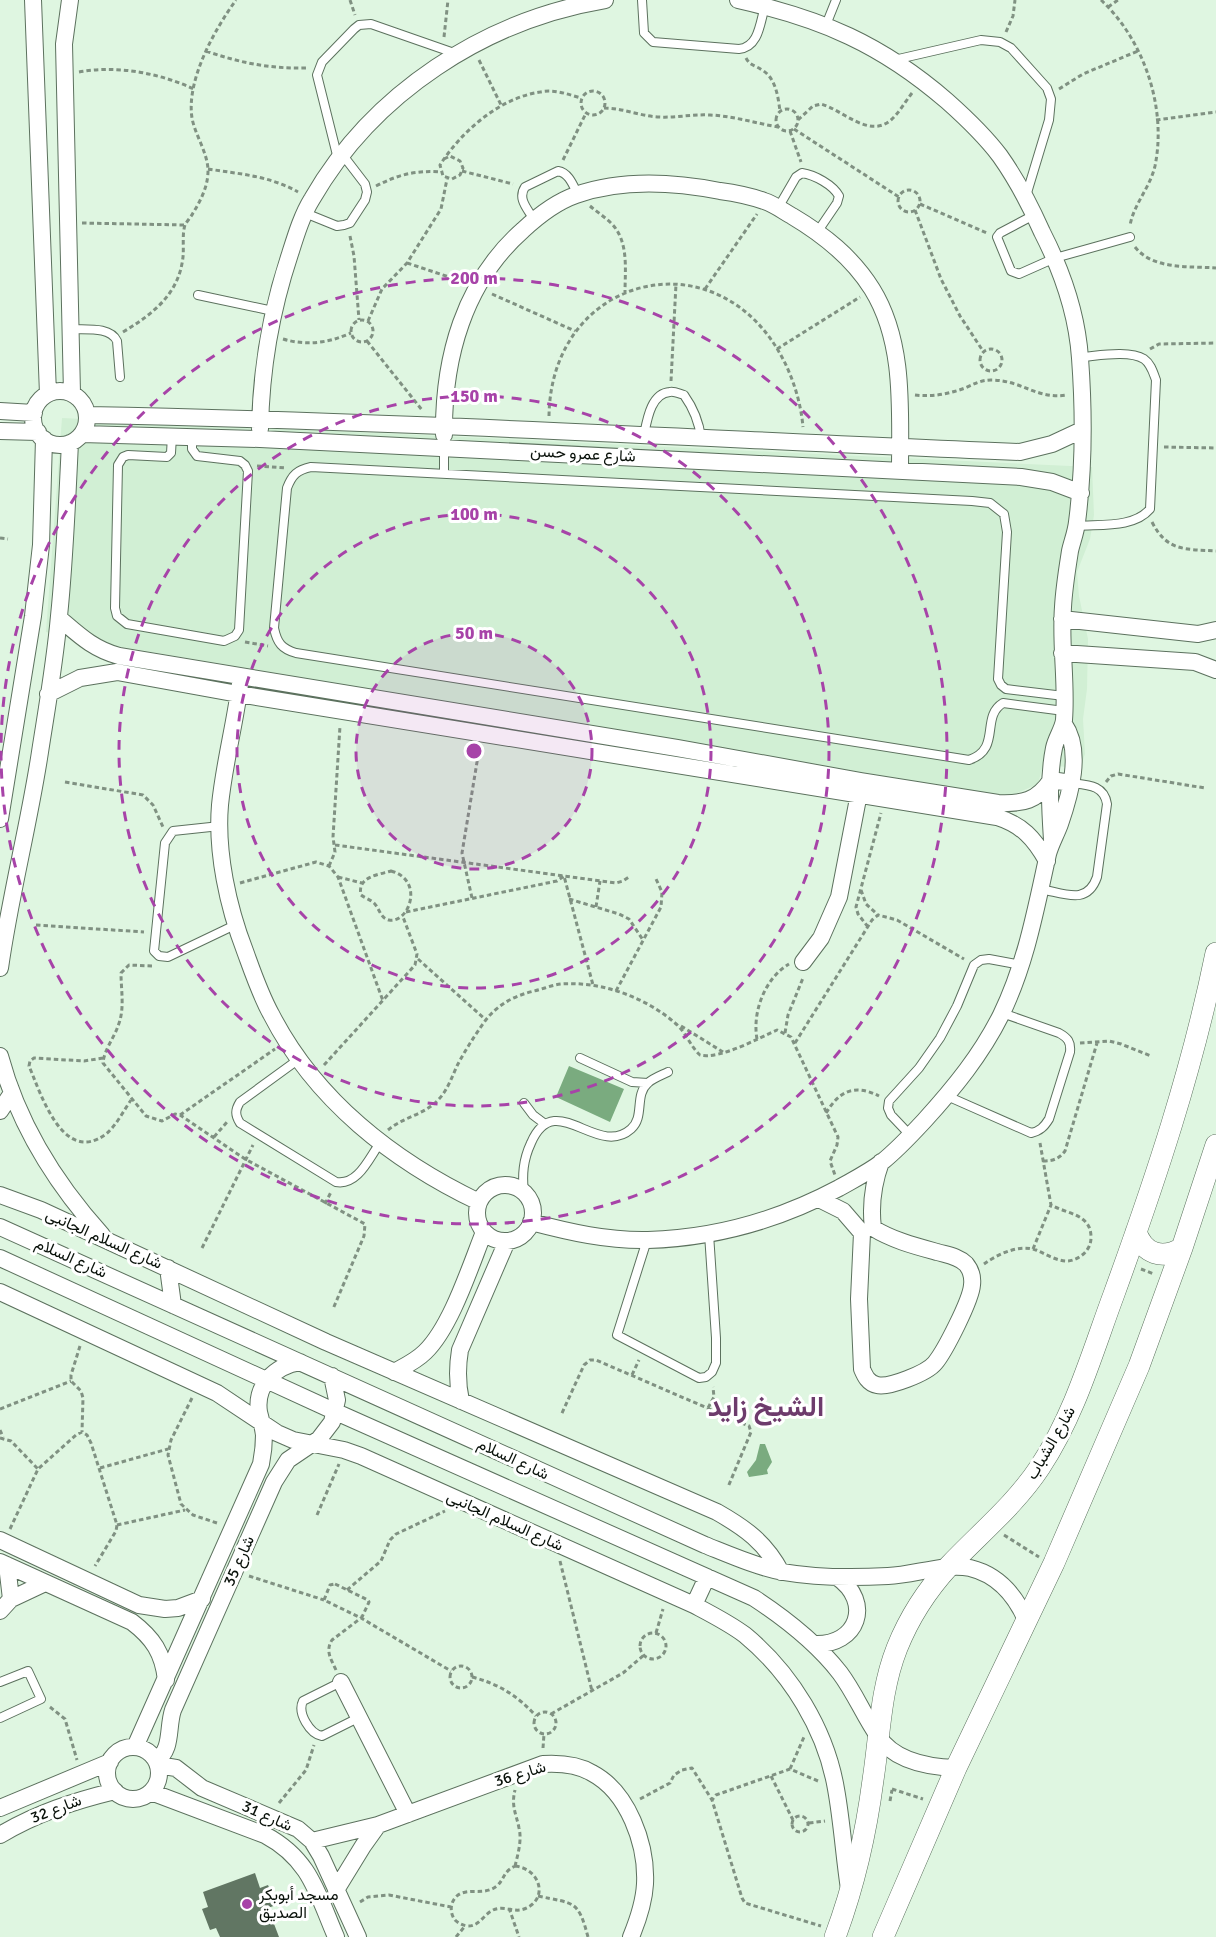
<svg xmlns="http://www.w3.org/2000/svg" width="1216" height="1937" font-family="Signika,Vazirmatn,sans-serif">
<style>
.built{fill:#d1efd4}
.water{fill:#7aab7f}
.building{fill:#617663}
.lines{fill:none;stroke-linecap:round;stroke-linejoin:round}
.service-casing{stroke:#5c715e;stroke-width:10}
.minor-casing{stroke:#5c715e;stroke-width:18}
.tertiary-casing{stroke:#5c715e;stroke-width:22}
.path{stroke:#809182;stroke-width:3;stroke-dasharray:4.5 3;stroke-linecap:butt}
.service{stroke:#fff;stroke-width:8}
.minor{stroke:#fff;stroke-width:16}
.tertiary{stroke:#fff;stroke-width:21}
.ring{fill:none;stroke:#a743a8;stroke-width:3;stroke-dasharray:10 8}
.poi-dot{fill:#a743a8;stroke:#fff;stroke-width:2}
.labels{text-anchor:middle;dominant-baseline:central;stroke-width:6;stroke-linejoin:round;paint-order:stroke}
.street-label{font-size:16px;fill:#081009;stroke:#fff}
.poi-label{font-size:16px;fill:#081009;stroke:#fff;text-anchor:start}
.town-label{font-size:28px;font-weight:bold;fill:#6d3b6c;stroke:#fff}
.centre{fill:#a743a8;stroke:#fff;stroke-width:3}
.ring-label{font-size:18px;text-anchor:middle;font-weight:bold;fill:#a743a8;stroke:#fff;stroke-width:6;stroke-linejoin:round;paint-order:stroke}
</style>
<rect width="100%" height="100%" fill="#dff6e1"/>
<path class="built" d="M62 418 1092 467 1094 515 1090 539 1077 572 1079 596 1088 639 1087 689 1083 719 1085 754 1080 768 1043 765 1038 784 1008 797 98 643 46 632Z"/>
<path class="water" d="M569 1066 624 1089 610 1122 556 1097Z
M760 1444H765L772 1462 767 1470 768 1474 749 1477 747 1472 756 1460Z"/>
<path class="building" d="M255 1873 260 1888 268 1885 276 1905 268 1908 279 1937H220L216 1928 210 1930 202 1909 208 1907 203 1892Z"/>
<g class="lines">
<defs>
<path id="service" d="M642 0 644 33 653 42 739 49C759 47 760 23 765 6
M826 25 836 0
M894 60 981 40 1000 42 1011 48 1047 88 1051 99 1049 120 1026 196
M338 159 317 75 322 62 354 29 359 25 371 24 457 54
M778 208 796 177 802 173C815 175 833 185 839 196L837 203 818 231
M305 213 337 226 344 225 350 223 365 200 367 192 365 184 342 154
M1034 215 1000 233 997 237 1011 271 1019 274 1055 258 1130 237
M534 220C528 209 517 199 525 187L558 171C569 173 573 185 578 195
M198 295 273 311
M71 329C85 330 110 326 117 341L120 377
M644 435C647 420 651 393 670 392 674 391 680 394 684 395 694 409 699 421 701 438
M172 436 171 453 167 457 128 455 123 457 118 465 115 608 117 616 127 624 224 641 235 636 239 630 248 471 245 465 240 461 197 456 192 449V437
M444 447V474
M1077 526C1101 524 1134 528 1150 509L1156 380C1153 372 1151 364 1144 359 1129 350 1097 356 1080 357
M1064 696 1006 689 1001 685 998 679 1007 532 1004 514 990 503 972 501 311 467C297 470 292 475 287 488L274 628C277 643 282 649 296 653L969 760C1002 749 980 717 1003 703L1064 711
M220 826 173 831 165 843 154 951 159 956 168 957 235 925
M1040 889C1064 893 1087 906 1097 877L1107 804C1104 785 1088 785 1071 783
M580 1058 632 1082 648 1083
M299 1059 240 1102C235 1110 235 1115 240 1123L336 1182C358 1186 369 1158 380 1143
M947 1096 1031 1133C1040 1131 1044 1127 1049 1119L1070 1052C1071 1042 1068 1038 1059 1033L1002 1013
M524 1103 533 1115 545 1124
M910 1135 891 1115 888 1108 889 1101 919 1068 940 1038 957 1006 974 965 981 960 989 959 1021 965
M524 1193C522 1175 523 1160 531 1143 555 1087 597 1159 631 1129 645 1117 634 1095 648 1083 653 1078 662 1075 668 1072
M647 1240 617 1335 699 1378 706 1377 712 1372 716 1363V1338L709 1234
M0 1682 28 1671 41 1699 0 1718
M341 1682 303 1701C297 1713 310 1734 322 1736L360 1717"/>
<path id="minor" d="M33 0 48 394
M70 0 64 44 72 393
M738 0C822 19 881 44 947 101 965 117 985 136 1000 156 1017 180 1030 205 1042 232 1062 271 1077 314 1080 358 1084 412 1084 468 1077 522 1076 532 1072 542 1070 551 1067 570 1064 588 1063 607 1060 645 1067 682 1064 720 1063 729 1056 738 1054 748 1048 778 1050 810 1052 840
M33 418a27 27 0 1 1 54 0a27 27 0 1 1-54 0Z
M0 411 34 413
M87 415C399 421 709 439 1020 452L1052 444 1082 430
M260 429C261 369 271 311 290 254 296 235 302 215 312 199 373 93 485 20 605 0
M0 431 38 432
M82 434 260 439 1021 477 1052 482 1081 493
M444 435C443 358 464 282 523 230 538 216 556 202 576 195 621 179 674 182 720 191 735 193 750 196 764 201 774 204 783 211 792 216 824 235 852 257 872 289 905 342 900 410 900 471
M59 618C79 635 93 649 119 656L677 748 861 781 998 803C1023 804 1037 801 1051 780L1071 783
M1062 619 1198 634 1216 630
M1062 653 1195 662 1216 670
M240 684C235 724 224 764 220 805 216 852 228 907 245 951 253 973 260 994 271 1014 315 1100 393 1161 479 1202
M48 694 80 678 117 672 238 694 997 817C1022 825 1034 838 1047 861
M0 819 33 616 41 545 44 439
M803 962 821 938 839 897 861 783
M0 968C10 896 29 825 40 752 47 707 55 662 59 616 65 559 67 501 70 443
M0 1056C18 1123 56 1184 102 1235
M0 1111 12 1093
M477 1213a28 28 0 1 1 56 0a28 28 0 1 1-56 0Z
M0 1195 41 1210 326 1342 717 1512C745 1528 765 1542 781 1572
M819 1199 843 1211 862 1233 859 1299 862 1369C865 1376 868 1383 877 1385 889 1388 927 1373 935 1363 945 1351 971 1300 972 1285 973 1277 971 1270 966 1264 958 1256 947 1255 937 1252 915 1246 892 1240 873 1228 870 1204 873 1184 881 1162
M531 1222C569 1232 608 1241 648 1240 716 1238 779 1220 839 1188 853 1180 869 1172 882 1162 897 1150 911 1135 924 1121 954 1088 981 1055 1001 1015 1026 964 1036 908 1048 854 1051 843 1056 835 1060 824 1070 795 1083 751 1064 724
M0 1227 705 1545C730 1555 757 1567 783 1572 818 1578 853 1578 888 1576 915 1575 944 1563 970 1568 999 1575 1016 1596 1027 1622
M0 1258 336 1412 754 1598C786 1619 816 1642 840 1673 855 1693 864 1716 878 1736 894 1761 928 1767 956 1768
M168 1268 173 1305
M0 1292 217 1393 277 1433 293 1440 344 1450 361 1456 694 1605C711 1614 729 1623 745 1635 791 1673 826 1730 836 1789 842 1822 844 1856 849 1889
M394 1372C405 1366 416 1361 425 1352 451 1327 470 1267 484 1232
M461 1401C457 1383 457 1368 460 1350L507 1241
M0 1540 139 1605 165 1609 178 1608 202 1599
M0 1562 132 1622C153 1638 163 1653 166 1680
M7 1565 11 1599
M694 1605 707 1577
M0 1611 11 1599 45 1583
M814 1644C858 1646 873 1602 837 1577
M341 1682 408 1814
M135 1747 261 1464C263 1454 264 1445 264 1435 263 1427 261 1420 259 1412 255 1385 275 1366 300 1362
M107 1773a26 26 0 1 1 52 0a26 26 0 1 1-52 0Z
M156 1761C173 1749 167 1728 173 1710L274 1482 288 1460 319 1439 332 1422 337 1400 332 1376
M158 1765 176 1768 202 1788 298 1829 312 1841 321 1856 358 1937
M151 1792 265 1835C310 1859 317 1893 336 1937
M0 1808 110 1762
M0 1835C37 1813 74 1801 115 1791
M312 1841 378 1825 543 1764C560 1763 577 1764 592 1773 628 1792 647 1844 645 1884 644 1903 638 1920 631 1937
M336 1890 363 1846 378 1825"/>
<path id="tertiary" d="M1136 1232C1144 1254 1162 1260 1182 1248
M835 1937C854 1886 866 1834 873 1780 880 1735 880 1691 897 1648 909 1618 927 1590 949 1566 979 1534 1015 1505 1040 1467 1075 1414 1092 1353 1114 1294 1155 1181 1192 1071 1216 953
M883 1937 956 1768 1054 1563 1139 1366 1182 1248 1216 1145"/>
</defs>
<use href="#service" class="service-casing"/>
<use href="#minor" class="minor-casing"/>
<use href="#tertiary" class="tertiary-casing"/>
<path class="path" d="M350 0 355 15
M1101 0C1144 40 1167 108 1155 166 1150 188 1133 205 1130 226
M1108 7 1118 0
M1006 32 1013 16 1015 0
M444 37 448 0
M206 51C240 63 271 69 307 68
M746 58C750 66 755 65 762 70 776 78 778 97 780 111
M479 60 502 107
M79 72C117 65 159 73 194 89
M1059 89 1083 74 1138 51
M581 103a12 12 0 1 1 24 0a12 12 0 1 1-24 0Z
M604 108C623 108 639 116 659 117 676 118 692 114 710 115 733 116 755 123 778 127
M776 120a11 11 0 1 1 22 0a11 11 0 1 1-22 0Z
M798 120 813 106 821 104C843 110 869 139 891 120 899 113 905 102 912 93
M1156 120 1216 112
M794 129 899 197
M790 131 801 162
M444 159 450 156 460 161 463 168 460 175 452 179 443 176 440 165C461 132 499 98 540 92 554 89 567 94 581 98
M563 160 586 113
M208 169C240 174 270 176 298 192
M462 171 513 184
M376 186C397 175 416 170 440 172
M898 201a11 11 0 1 1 22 0a11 11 0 1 1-22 0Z
M920 204 987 233
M590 206C597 212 605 217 612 224 629 242 625 270 625 293
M915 210 941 279 960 316 983 351
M82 223 185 225
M350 236 354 256 359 320
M1135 247C1153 270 1189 266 1216 268
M407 263 464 282
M705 289 757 214
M492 294 575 331
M351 331a11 11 0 1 1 22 0a11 11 0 1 1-22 0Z
M368 321 382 289 407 263 441 209 447 179
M123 332C153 314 179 294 183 257 184 247 182 234 185 225 187 221 191 217 193 213 201 200 208 186 208 171 208 153 195 135 192 118 186 80 215 29 236 0
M283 339C307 346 328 343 351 333
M367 341 422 410
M980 360a11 11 0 1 1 22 0a11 11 0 1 1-22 0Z
M777 349 860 297
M1150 349 1159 344 1216 343
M671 381 676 284
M915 395C932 397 949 394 965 388 974 384 981 380 991 380 1022 380 1037 400 1067 395
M549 416C551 274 719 233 784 361 794 381 801 404 803 427
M1164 447 1216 448
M257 466 286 468
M1152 522C1167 552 1186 549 1216 551
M0 538 8 539
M245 642 268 646
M65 782 143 795 153 805 163 827
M1106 782 1111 776 1118 774 1205 788
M335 845 616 883 623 881 629 877
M329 866 335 852 333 837 340 726
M391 871C425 880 409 924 389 920 380 918 380 909 374 903 371 900 365 898 361 895 357 877 377 875 391 871Z
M338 877 362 883
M240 883 316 862 329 866 338 877 383 1001
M861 890 866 904 878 915
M472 898 462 853 479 750
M569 899 619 914 629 919 643 940
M596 907 600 881
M406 912 557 881 564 876 593 985
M36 925 144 932
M868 927 858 914 856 907 881 813
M418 959 486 1020
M152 966 129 965 121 973C121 991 125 1009 118 1026 114 1038 104 1050 103 1063L146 1116 162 1121 175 1114 180 1115 245 1159 365 1224 364 1236 333 1309
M616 991 661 907 662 892 656 879
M681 1026 723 1052
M785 1033 788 1015 803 978
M757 1039C752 1012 765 978 789 964
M795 1043 872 920 878 915 897 920 964 959
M1080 1043 1109 1041 1121 1044 1151 1056
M103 1058 84 1061 34 1058 30 1061 29 1066C41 1094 63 1166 106 1134 116 1126 124 1110 131 1100
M324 1065 415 965 417 954 403 917
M826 1113C840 1090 855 1084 879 1096
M180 1115 275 1049
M388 1130C403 1117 424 1115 438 1100 448 1090 452 1076 458 1064 466 1049 475 1035 485 1021 498 1004 514 996 534 991 543 989 552 985 561 984 601 981 645 997 675 1023 686 1032 690 1046 700 1055 719 1060 759 1038 777 1030L791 1037 838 1137 837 1145 830 1161 835 1175
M214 1137 227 1122
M1043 1161C1053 1161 1059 1159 1065 1151L1097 1043
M325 1204 331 1192
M202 1248 253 1145
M1033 1249 1051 1205
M984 1264C998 1254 1019 1244 1036 1250 1046 1254 1056 1261 1067 1261 1074 1261 1083 1256 1087 1250 1090 1246 1091 1242 1091 1237 1091 1214 1067 1214 1051 1205L1040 1143
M1141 1269 1154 1274
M80 1346 71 1375V1381L81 1391 83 1398 82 1432
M632 1375 639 1360
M192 1398 171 1440 168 1455 181 1504 193 1515 217 1523
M708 1408 714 1397 713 1387
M0 1409 71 1381
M562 1413 584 1365 590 1360H596L742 1423 749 1426 751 1432 728 1487
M0 1430 3 1437
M0 1438 11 1441 38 1469
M100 1468 168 1449
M317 1515 339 1464
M117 1525 185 1510
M10 1529 38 1469 76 1435 82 1432 87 1435 91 1443 117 1525 116 1531 95 1566
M1004 1535 1039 1557
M560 1561 592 1691
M249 1576 324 1600
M335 1584 368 1600 369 1602 362 1617H359L324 1600 330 1585Z
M347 1590 381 1561 390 1540 396 1534 445 1511
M656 1633 663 1609
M640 1646a13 13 0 1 1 26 0a13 13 0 1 1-26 0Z
M450 1677a11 11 0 1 1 22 0a11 11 0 1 1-22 0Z
M336 1670C331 1659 325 1651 332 1640L361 1618 451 1671
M472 1677C499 1684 518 1696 536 1716
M50 1707 65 1719 77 1760
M534 1723a11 11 0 1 1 22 0a11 11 0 1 1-22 0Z
M551 1714 623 1673 644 1655
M543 1748 544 1734
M790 1769 804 1737
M771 1776 793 1820
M818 1781 790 1769 716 1795 712 1800 742 1898 745 1903 821 1926
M892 1789 923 1799
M640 1799 670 1783 674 1775 682 1770 692 1768 712 1800
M890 1801 892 1790
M279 1803 306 1770 314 1745
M792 1824a8 8 0 1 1 16 0a8 8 0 1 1-16 0Z
M809 1823 825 1821
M515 1866C541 1869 549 1900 524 1909 514 1913 504 1905 493 1910 483 1915 479 1927 467 1926 462 1925 458 1923 455 1920 448 1911 451 1897 462 1893 474 1889 485 1895 497 1886 505 1878 503 1872 515 1866Z
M515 1866C518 1854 522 1840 519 1828 516 1813 511 1806 515 1790
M538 1896C574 1904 578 1899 588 1937
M360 1902 368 1897 389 1895 451 1907
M509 1908 519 1937
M456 1937 465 1926"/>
<use href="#service" class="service"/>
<use href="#minor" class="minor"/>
<use href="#tertiary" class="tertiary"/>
</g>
<circle cx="474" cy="751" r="118" fill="#a743a8" fill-opacity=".12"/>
<g class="ring">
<circle cx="474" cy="751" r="118"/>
<circle cx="474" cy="751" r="237"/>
<circle cx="474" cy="751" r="355"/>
<circle cx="474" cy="751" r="473"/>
</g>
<circle class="poi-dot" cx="247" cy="1904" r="6"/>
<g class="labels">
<g class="street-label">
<text transform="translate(583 454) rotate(3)">شارع عمرو حسن</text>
<text transform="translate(104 1239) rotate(24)">شارع السلام الجانبى</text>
<text transform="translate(71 1258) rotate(24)">شارع السلام</text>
<text transform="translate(1051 1443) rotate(-60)">شارع الشباب</text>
<text transform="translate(513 1459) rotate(25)">شارع السلام</text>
<text transform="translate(505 1521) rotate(24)">شارع السلام الجانبى</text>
<text transform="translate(239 1561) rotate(-66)">شارع 35</text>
<text transform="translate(520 1774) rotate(-17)">شارع 36</text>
<text transform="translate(56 1809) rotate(-21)">شارع 32</text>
<text transform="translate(267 1816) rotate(24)">شارع 31</text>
</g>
<g class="poi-label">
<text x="259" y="1895">مسجد أبوبكر<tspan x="259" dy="18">الصديق</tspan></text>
</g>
<g class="town-label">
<text x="766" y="1407">الشيخ زايد</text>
</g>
</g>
<circle cx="474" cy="751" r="9" class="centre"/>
<g class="ring-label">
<text x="474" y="284">200 m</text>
<text x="474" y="402">150 m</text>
<text x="474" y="520">100 m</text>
<text x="474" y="639">50 m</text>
</g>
</svg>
